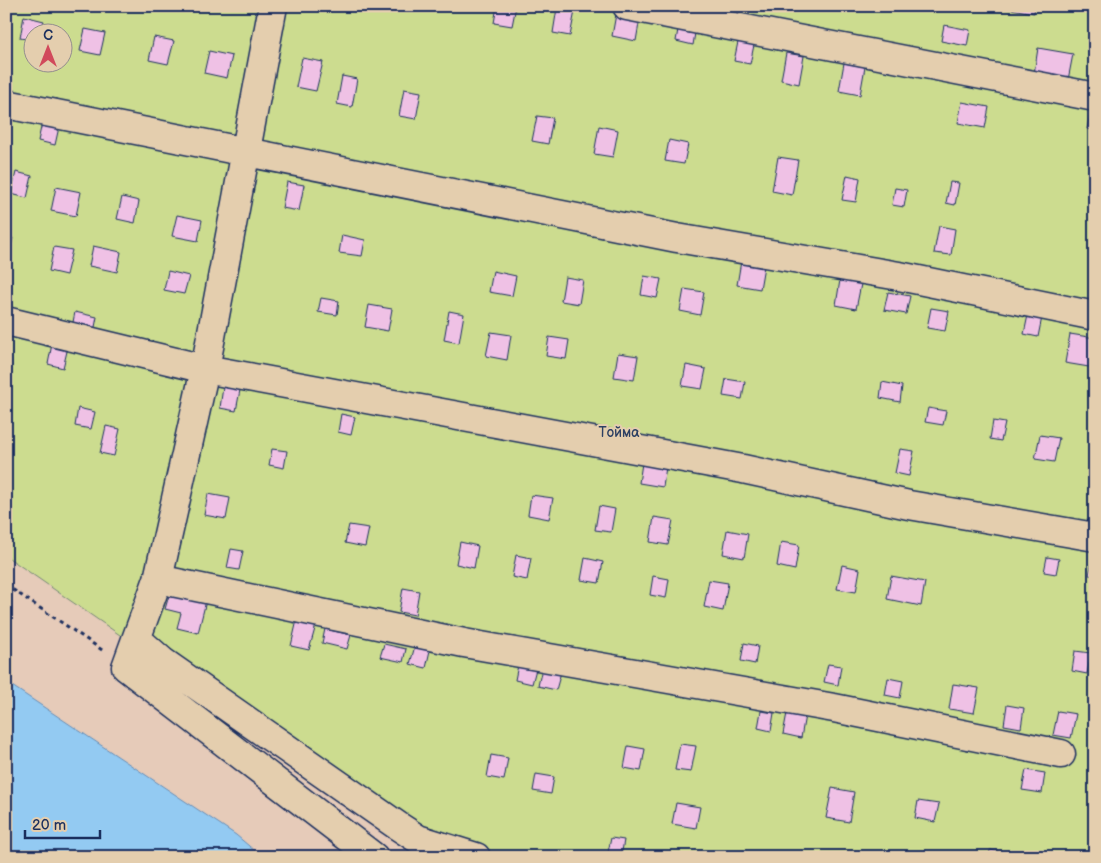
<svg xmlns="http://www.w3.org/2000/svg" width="1101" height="863" font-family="'Balsamiq Sans',sans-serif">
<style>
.green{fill:#ccdc8f;stroke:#748676;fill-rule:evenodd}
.water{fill:#93caf2;stroke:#638cb7}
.building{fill:#efc1e5;stroke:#1b2f5e}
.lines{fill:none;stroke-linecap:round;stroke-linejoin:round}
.minor-casing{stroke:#1b2f5e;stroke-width:31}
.path{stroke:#1b2f5e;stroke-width:3;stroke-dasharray:4 4;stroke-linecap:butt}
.minor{stroke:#e4ceae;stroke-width:28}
.labels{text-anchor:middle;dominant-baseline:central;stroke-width:4;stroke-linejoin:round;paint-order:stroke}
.park-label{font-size:14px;fill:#2d4063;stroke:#e4ceae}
</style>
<rect width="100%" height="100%" fill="#e6cbb9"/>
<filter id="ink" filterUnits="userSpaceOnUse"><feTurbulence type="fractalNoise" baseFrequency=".02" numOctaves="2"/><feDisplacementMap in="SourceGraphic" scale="10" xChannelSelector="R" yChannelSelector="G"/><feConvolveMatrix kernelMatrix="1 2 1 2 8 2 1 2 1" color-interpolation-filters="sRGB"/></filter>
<g filter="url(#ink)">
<path class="green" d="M6 6H1095V857H440L6 556ZM32 32H62V62H32Z"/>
<path class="water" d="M6 682 236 835 262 857H6Z"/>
<path class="building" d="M497 6H516L512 26 494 23Z
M1011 6H1035L1034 13 1011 9Z
M557 8 575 11 570 36 553 33Z
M616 14 640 18 636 41 612 36Z
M24 16 44 21 41 32H32V40L20 38Z
M679 24 696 27 693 45 676 41Z
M944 25 970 30 967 46 941 41Z
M85 29 105 33 100 55 80 51Z
M154 37 174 41 168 64 149 60Z
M738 42 754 45 750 64 734 61Z
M1038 48 1073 54 1068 80 1034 74Z
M209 51 232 56 227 78 204 73Z
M786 53 804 56 799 84 781 80Z
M302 58 323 62 316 91 296 87Z
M844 63 865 67 860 95 839 91Z
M342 76 357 79 352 107 337 104Z
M404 89 421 92 416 119 399 116Z
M962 102 989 107 985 128 958 123Z
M1091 108H1095V130L1087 129Z
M537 116 553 118 548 144 532 141Z
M42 123 59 127 55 145 38 141Z
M599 126 618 130 613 157 594 154Z
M669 140 688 144 684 164 665 161Z
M778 157 798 160 792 195 772 191Z
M16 172 32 176 27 198 11 194Z
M847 175 860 178 856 202 842 200Z
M287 182 304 185 299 211 282 208Z
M950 182 959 183 955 205 946 203Z
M56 187 81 192 76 216 51 211Z
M895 188 907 190 904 207 892 205Z
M122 197 139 201 135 223 117 219Z
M177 215 202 220 198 241 172 236Z
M939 226 955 229 951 255 934 253Z
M342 235 365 240 362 256 339 253Z
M6 237 13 238 7 263H6Z
M93 246 121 252 117 272 89 266Z
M54 247 72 250 66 275 49 271Z
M741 261 764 266 760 289 737 285Z
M168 271 189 276 184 294 164 290Z
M493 271 516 276 512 296 489 292Z
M644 276 661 279 657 298 641 295Z
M565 277 583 280 579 304 561 301Z
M840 280 861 284 856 309 836 305Z
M684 289 704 292 700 315 680 311Z
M888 292 910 296 906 314 884 310Z
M321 298 339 301 337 315 318 312Z
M369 305 392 309 388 331 365 327Z
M931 308 949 311 945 331 927 328Z
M449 311 464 314 459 343 444 340Z
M75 312 97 317 94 332 72 327Z
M1028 315 1042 317 1038 337 1024 334Z
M491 332 511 335 507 360 486 356Z
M1070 334 1095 338V368L1065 363Z
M549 337 569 340 566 359 546 356Z
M52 344 68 347 63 368 48 364Z
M618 353 638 356 634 380 614 377Z
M686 365 706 369 702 389 682 386Z
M726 379 745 382 742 399 723 396Z
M882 382 902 386 900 402 880 398Z
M223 387 240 390 236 411 220 408Z
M78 408 95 412 91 429 75 426Z
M928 408 946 411 943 425 925 422Z
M341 414 355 417 351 435 338 432Z
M993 421 1005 423 1001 441 990 439Z
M106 426 120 429 114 456 100 453Z
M1040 435 1059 438 1054 462 1035 459Z
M272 449 287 451 284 468 269 465Z
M900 449 914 451 909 476 895 473Z
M642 463 666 467 663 487 639 483Z
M208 494 230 498 226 519 204 515Z
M531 495 553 498 549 519 528 515Z
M599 506 615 509 611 532 595 530Z
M654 517 673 520 668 545 650 542Z
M349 525 369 528 365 547 345 543Z
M727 530 748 534 744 558 723 554Z
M460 542 478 546 474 568 456 564Z
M781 542 799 545 795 570 777 566Z
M231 549 243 551 239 570 227 568Z
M516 555 531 558 527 580 512 577Z
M1047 557 1059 559 1056 574 1044 572Z
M1093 557H1095V576L1089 575Z
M585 558 603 562 599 583 581 580Z
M842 565 860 569 856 592 837 589Z
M653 576 669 579 666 598 650 595Z
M891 576 925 582 921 606 887 599Z
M709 580 728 583 723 611 704 607Z
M403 588 419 591 415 615 399 612Z
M170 592 206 601 198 633 177 628 181 613 165 609Z
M297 620 316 625 309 650 291 646Z
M325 629 351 635 347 649 322 643Z
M416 642 431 646 426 668 410 664Z
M744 643 758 646 755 664 741 661Z
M384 644 406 649 403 662 380 657Z
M1075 651 1091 653 1087 674 1072 671Z
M828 664 841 666 838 685 824 682Z
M518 665 536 669 532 684 515 680Z
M542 668 561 672 556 690 538 686Z
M888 678 903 681 900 698 885 695Z
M953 684 979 688 974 713 949 709Z
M1007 705 1024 708 1021 728 1004 725Z
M761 711 774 713 771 731 758 728Z
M1058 711 1076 714 1071 738 1053 735Z
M787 713 805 715 801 738 783 734Z
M680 744 696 746 691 772 675 770Z
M628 746 645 749 641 771 624 768Z
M491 755 508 758 504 780 487 777Z
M1026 770 1045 773 1042 793 1022 790Z
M536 774 554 777 551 794 533 791Z
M832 788 854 792 849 822 826 818Z
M918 801 939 804 935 822 915 818Z
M676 803 700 807 696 828 672 824Z
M611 838 624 840 621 857H607Z
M990 850 1007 853V857H989Z"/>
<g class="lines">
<defs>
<path id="minor" d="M273 6 205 369 158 579 126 667 374 857
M627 6 1095 97
M6 104 677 238 899 276 1095 316
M6 321 205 369 743 469 909 505 1095 537
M158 579 464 643 834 708 1061 754
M137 639 163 662 398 826 418 839 476 857"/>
</defs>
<use href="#minor" class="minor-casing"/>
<path class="path" d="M6 585 105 652"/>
<use href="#minor" class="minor"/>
</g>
</g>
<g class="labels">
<g class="park-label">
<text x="619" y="432">Тойма</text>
</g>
</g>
<rect width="1101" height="863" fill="none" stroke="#e4ceae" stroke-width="25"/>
<rect x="12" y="12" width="1076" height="838" fill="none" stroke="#1b2f5e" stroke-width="2" filter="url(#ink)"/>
<g transform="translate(48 48)"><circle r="24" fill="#e4ceae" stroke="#948e8e"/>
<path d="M0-4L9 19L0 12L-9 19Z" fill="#d1495b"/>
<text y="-8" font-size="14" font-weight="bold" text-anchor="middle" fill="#1b2f5e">С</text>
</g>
<path d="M25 830v8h75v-8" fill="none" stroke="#1b2f5e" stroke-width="2.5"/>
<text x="32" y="830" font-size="15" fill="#1b2f5e" stroke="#e4ceae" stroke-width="4" paint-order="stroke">20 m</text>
</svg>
